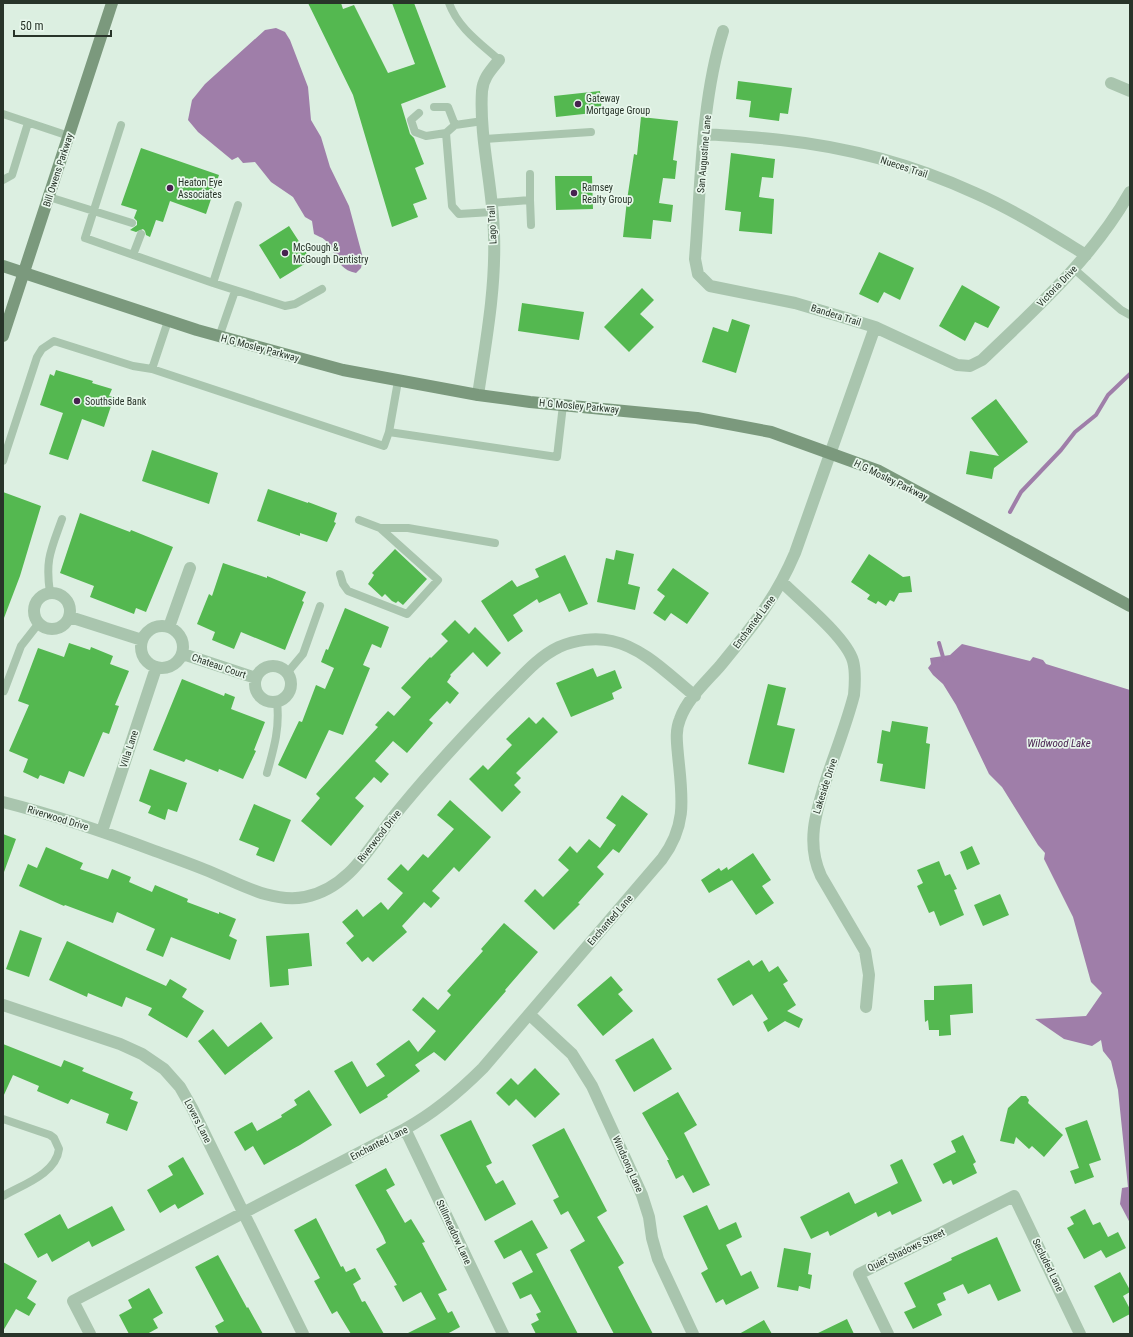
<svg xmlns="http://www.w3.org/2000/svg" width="1133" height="1337" font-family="'Roboto Condensed',sans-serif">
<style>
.water{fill:#9f7ea9}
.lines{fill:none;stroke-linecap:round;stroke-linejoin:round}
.stream{stroke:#9f7ea9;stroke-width:4}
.building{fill:#54b850}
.lane{stroke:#a9c5ae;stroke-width:8}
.street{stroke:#a9c5ae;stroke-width:12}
.secondary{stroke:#7b997d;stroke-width:12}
.poi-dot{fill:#472250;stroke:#e8f7ec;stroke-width:1.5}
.labels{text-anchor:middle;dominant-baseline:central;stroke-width:3.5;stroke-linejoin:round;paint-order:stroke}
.poi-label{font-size:10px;fill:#283429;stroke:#e8f7ec;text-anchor:start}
.street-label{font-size:10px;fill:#283429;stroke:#e8f7ec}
.water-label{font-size:11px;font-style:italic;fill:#472250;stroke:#e8f7ec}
</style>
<rect width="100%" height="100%" fill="#dcefe1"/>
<path class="water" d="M276 28 285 32 290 40 308 87 311 120 321 137 330 167 349 206 363 258 361 268 356 273C335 269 337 251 325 240 322 237 317 236 314 234L312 221 305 217 293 197 271 182 255 162 243 163 238 157 232 160 198 132 188 120 192 100 205 84 265 30Z
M962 644 1030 661 1033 657 1043 660 1046 664 1130 690V1223L1120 1204 1122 1188 1128 1187 1118 1090 1111 1061 1103 1051 1101 1040 1092 1046 1064 1039 1035 1019 1086 1016 1102 993 1091 982 1073 917 1044 859 1045 853 1038 845 1002 787 989 774 956 705 943 684 933 675 928 668 931 664 930 658 950 655Z"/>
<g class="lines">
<path class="stream" d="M1010 512 1021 492 1061 450 1075 432 1096 415 1108 395 1130 374
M939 643 943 657 946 661"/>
</g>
<path class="building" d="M308 3H341L343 9 354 5 388 73 415 64 392 3H414L446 87 401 104 410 134 414 138 424 164 415 168 427 199 413 204 418 217 392 227 353 95Z
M738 81 792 88 788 114 780 113 779 121 749 117 751 101 736 99Z
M600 91 602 112 556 117 554 96Z
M641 117 678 121 673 160 677 161 675 179 663 178 659 203 673 205 671 222 653 220 651 239 623 237 627 200 634 154 637 155Z
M141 148 219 175 206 214 170 201 163 222 156 220 150 237 146 235 145 231 143 229 136 232 130 230 137 225V221L134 218 137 210 121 205Z
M731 153 775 159 773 178 762 177 759 197 774 199 772 234 739 231 741 212 725 210Z
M555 176H592L593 209 556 210Z
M289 226 311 260 280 279 259 245Z
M879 252 914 268 900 300 884 292 878 303 859 294Z
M962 285 1000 307 988 328 975 322 965 341 939 326Z
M642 288 654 300 640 314 654 327 629 352 604 327Z
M522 303 584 312 579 340 518 331Z
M732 319 750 325 736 373 702 362 713 327 728 332Z
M56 370 93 381 92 383 112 389 109 396 114 397 104 427 82 419 68 460 49 454 63 413 40 405 50 374 54 376Z
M996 399 1028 442 994 468 992 479 966 474 970 451 999 456 971 418Z
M152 450 218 473 209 504 142 481Z
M268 489 308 503V502L337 513 334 522 336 523 327 542 300 533V536L257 521Z
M3 492 41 506 20 576 4 618Z
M80 513 130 532 131 530 173 547 146 612 136 608 134 614 90 597 94 586 60 573Z
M395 549 427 579 403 605 398 601 396 603 392 601 385 594 382 597 368 584 374 575 372 573Z
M616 550 634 554 628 584 640 587 635 610 597 602 606 558 614 560Z
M869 554 903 577 910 576 912 592 899 593 894 602 890 600 886 606 878 601 876 604 867 599 870 595 851 582Z
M565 555 588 604 569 612 560 593 539 603 537 599 513 615 523 631 508 642 481 601 512 580 517 587 539 577 535 569Z
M223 563 267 578V576L306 592 302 601 304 602 285 650 241 632 234 649 212 640 215 632 197 624 209 594 212 596Z
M673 568 709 593 687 624 671 613 665 621 653 613 665 596 657 590Z
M345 608 389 627 381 648 372 644 363 665 370 668 343 735 329 730 306 779 278 765 299 721 302 722 316 685 325 689 334 668 321 662 326 649 328 650Z
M455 620 469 634 475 627 501 653 487 667 473 652 450 675 451 676 447 682 459 693 450 704 447 701 429 720 433 723 407 753 393 741 375 761 389 774 381 783 374 777 355 798 364 806 331 846 301 821 320 798 316 794 378 727 375 725 388 711 394 716 411 697 401 688 430 657 431 658 448 641 441 634Z
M69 643 90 650 91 647 113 656 110 664 129 671 115 705 119 706 109 734 103 732 84 777 69 771 64 784 40 775 38 779 23 772 28 759 9 751 29 705 18 701 38 648 64 657Z
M593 668 597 677 615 670 622 688 612 693 614 699 571 717 556 683Z
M182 679 224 696 225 693 235 697 231 709 265 722 254 750 256 751 243 779 219 769 218 772 186 759 184 762 153 750Z
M768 684 786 688 777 725 795 729 784 773 748 764Z
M529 717 536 724 543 717 558 732 516 773 521 778 514 785 521 792 502 812 469 779 483 765 488 770 512 745 506 739Z
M892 721 928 727 926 743 930 744 925 789 880 781 883 764 877 763 882 730 890 732Z
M150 769 187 783 177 812 168 809 165 820 148 813 151 806 139 801Z
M622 795 648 814 619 853 613 849 597 867 604 874 578 903 580 904 554 930 524 901 535 889 543 897 569 870 558 860 570 846 577 853 589 839 600 848 616 825 606 818Z
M450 800 491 837 459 872 454 867 432 891 440 898 431 908 424 902 402 926 407 932 373 962 368 957 362 962 346 943 354 936 342 922 357 909 363 917 381 902 388 910 403 893 387 879 401 864 408 871 423 854 428 858 454 829 437 815Z
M254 804 291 820 274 862 256 855 259 848 239 840Z
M3 834 16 839 4 872 3 871Z
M972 846 980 864 967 870 960 852Z
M46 847 83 863 80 869 108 879 112 869 131 877 129 882 152 892 155 885 188 899 187 902 219 914V912L236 919 229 936 237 940 230 960 171 937 163 957 146 950 155 929 117 912 113 923 65 905 64 906 19 886 28 864 37 868Z
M753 853 771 880 762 886 774 903 756 915 732 880 709 893 701 880 719 868 721 871 727 867 728 870Z
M939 861 945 876 950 874 957 889 954 890 964 915 940 926 934 911 929 913 917 886 923 883 917 870Z
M1000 894 1009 915 983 926 974 905Z
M504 923 538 952 505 990 506 991 445 1061 434 1052 415 1065 420 1071 387 1095 388 1097 360 1114 334 1071 352 1061 367 1087 385 1076 376 1064 409 1040 418 1052 436 1031 412 1010 423 997 438 1010 451 995 447 991 483 951 481 949Z
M20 930 42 938 29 977 6 969Z
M309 933 312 966 288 969 289 985 270 987 266 936Z
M67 941 166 986 170 979 187 989 182 997 204 1011 187 1038 148 1015 152 1008 126 997 122 1007 88 993 87 997 49 980Z
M749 960 753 966 762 960 769 972 778 966 788 981 783 984 796 1005 787 1011 803 1019 799 1028 785 1021 768 1032 763 1022 768 1019 752 994 733 1006 717 979Z
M611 976 623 990 618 994 633 1011 603 1036 577 1005Z
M972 984 973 1013 950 1015 951 1035 939 1036V1030H929L928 1020 925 1022 924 1000H934V986Z
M261 1022 273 1038 225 1075 198 1041 213 1029 228 1047Z
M653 1038 672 1069 634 1092 615 1060Z
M3 1044 61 1067 64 1060 84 1068 82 1071 133 1092 130 1099 138 1102 127 1131 106 1123 109 1114 71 1099 68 1104 37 1091 39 1086 13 1075 3 1097Z
M535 1068 560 1094 535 1118 516 1099 509 1106 496 1093 511 1078 518 1085Z
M309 1090 332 1125 300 1145 264 1165 253 1146 245 1151 234 1132 252 1122 257 1131 282 1117 281 1115 297 1105 294 1100Z
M678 1092 697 1125 684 1133 710 1185 693 1193 683 1175 676 1179 667 1160H669L642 1113Z
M1021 1096H1026L1029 1100 1028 1103 1063 1135 1044 1157 1032 1146 1029 1149 1016 1137 1014 1144 1000 1141 1008 1108Z
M471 1120 492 1163 486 1166 496 1184 503 1180 516 1204 485 1221 440 1135Z
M1087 1120 1101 1160 1089 1164 1094 1177 1075 1184 1070 1171 1079 1168 1065 1128Z
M564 1128 607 1211 597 1217 624 1263 618 1267 653 1334H614L570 1250 585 1241 568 1211 561 1215 553 1200 559 1197 532 1145Z
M963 1135 976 1162 973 1164 977 1173 953 1185 951 1180 943 1184 933 1164 956 1152 951 1141Z
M183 1157 204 1194 178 1209 175 1204 160 1213 147 1190 173 1175 168 1166Z
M902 1159 922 1201 892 1215 890 1211 878 1217 876 1212 830 1236 828 1231 811 1239 800 1217 849 1192 855 1204 898 1183 890 1165Z
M386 1168 395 1185 386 1190 405 1223 411 1219 425 1242 422 1243 447 1290 438 1294 448 1313 452 1311 460 1327 447 1334H406L436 1319 421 1292 403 1302 394 1286 397 1285 376 1249 386 1243 383 1236 355 1185Z
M707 1205 719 1230 736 1222 742 1237 726 1245 741 1276 751 1271 759 1288 726 1305 723 1299 716 1303 701 1273 708 1269 683 1216Z
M112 1206 125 1230 92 1247 89 1241 52 1262 47 1253 38 1258 24 1234 60 1214 68 1229Z
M1085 1209 1093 1225 1100 1222 1108 1237 1118 1232 1126 1248 1106 1258 1101 1250 1084 1259 1067 1228 1074 1224 1070 1217Z
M316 1218 341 1267 343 1266 346 1272 355 1268 361 1279 353 1284 362 1302 365 1301 384 1334H351L337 1311 332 1314 314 1281 320 1278 294 1230Z
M532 1220 548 1248 536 1254 578 1334H536L531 1324 539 1320 536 1314 541 1312 531 1294 520 1299 512 1283 533 1272 521 1250 504 1259 494 1241Z
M997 1237 1021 1291 998 1301 990 1284 968 1294 963 1284 943 1293 946 1300 937 1304 942 1315 913 1329 904 1312 916 1307 904 1283 952 1260 951 1258Z
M784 1248 811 1253 808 1274 812 1275 810 1289 799 1286 798 1291 777 1287Z
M218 1255 247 1308 248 1307 263 1334H219L215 1326 224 1321 195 1267Z
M3 1262 37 1281 27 1298 36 1304 29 1316 16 1309 3 1331Z
M1120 1272 1130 1290V1292L1123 1296 1130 1309V1314L1113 1323 1094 1286Z
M149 1288 163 1313 153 1319 158 1328 147 1334H129L119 1315 132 1308 128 1300Z
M847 1319 854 1334H816Z
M764 1320 772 1334H739Z"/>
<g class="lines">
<path class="lane" d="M449 3C458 28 480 43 499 60
M434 107H448L455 125
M419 113 411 120 415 132 426 136 446 133
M3 114 69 136
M483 121 455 125 446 133 452 206 459 214 492 212
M121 125 85 238 213 283 285 306 295 304 322 289
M485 139 591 132
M530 174V200
M3 180 12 175 28 123
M49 197 132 223
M491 203 530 200 531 225
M133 255 141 234
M1074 269 1121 310 1130 315
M213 283 238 205
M219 337 235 291
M152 369 168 321
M389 432 557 457 563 405
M3 461 37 357 42 349 54 341 133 366 152 369 384 446 389 432 398 381
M380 528H408L495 543
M340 574 343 584 348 591 407 614 438 580 380 528 359 520
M50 593C45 559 51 550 62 519
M287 673 303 654 320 606
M4 691 21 646 39 623
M267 773C274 748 280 728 277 702
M3 1119 50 1135 54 1138 59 1149C56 1174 22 1185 3 1196"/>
<path class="street" d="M723 31C701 101 701 185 695 259L698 274 710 286 795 303 839 316 875 327 957 365 970 366 982 360C1036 308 1093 258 1130 192
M1111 83 1130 91
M705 134C730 136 756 137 781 140 847 147 914 165 975 193 1014 210 1050 233 1086 255
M478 395C486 341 496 288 494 234 493 188 479 137 482 91 483 78 491 70 499 60
M782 582C801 601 846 637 853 661 856 672 855 684 854 695 847 722 837 748 828 774 817 809 805 841 821 876L865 951 869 975 866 1007
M34 611a18 18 0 1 1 36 0a18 18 0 1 1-36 0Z
M70 617 142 640
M141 647a21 21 0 1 1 42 0a21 21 0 1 1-42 0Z
M169 627 190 568
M183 654 256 678
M255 684a18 18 0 1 1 36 0a18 18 0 1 1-36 0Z
M3 802C54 815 105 832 155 851 174 858 194 865 213 873 242 885 273 903 305 897 346 889 367 852 390 821 425 777 463 736 502 696 520 679 536 658 559 647 575 640 595 637 612 641 644 648 670 676 695 696
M102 831 156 668
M3 1005 120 1044 142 1054 164 1069 180 1087 192 1108 303 1334
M529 1014 572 1054 592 1086 642 1195 649 1217 652 1238 658 1259 693 1334
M405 1129 503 1334
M90 1334 73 1301 405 1129C434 1113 459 1092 483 1068L662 859C688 824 682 796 678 755 677 743 675 731 680 719 687 699 706 682 720 666 752 627 775 600 795 553L875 327
M888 1334 859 1274 1014 1196 1080 1334"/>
<path class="secondary" d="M3 266 197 330 343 370 478 395 530 402 697 418 771 432 879 471 1130 606
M3 336 112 3"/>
</g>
<g class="poi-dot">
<circle cx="578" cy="104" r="4"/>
<circle cx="170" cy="188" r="4"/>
<circle cx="574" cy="193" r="4"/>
<circle cx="285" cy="253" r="4"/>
<circle cx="77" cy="401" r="4"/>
</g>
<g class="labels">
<g class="poi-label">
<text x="586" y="98">Gateway<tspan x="586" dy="12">Mortgage Group</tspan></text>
<text x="178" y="182">Heaton Eye<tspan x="178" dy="12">Associates</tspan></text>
<text x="582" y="187">Ramsey<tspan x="582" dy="12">Realty Group</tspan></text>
<text x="293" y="247">McGough &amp;<tspan x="293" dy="12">McGough Dentistry</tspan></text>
<text x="85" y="401">Southside Bank</text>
</g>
<g class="street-label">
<text transform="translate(704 154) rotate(-85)">San Augustine Lane</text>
<text transform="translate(904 167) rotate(18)">Nueces Trail</text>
<text transform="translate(58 170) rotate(-72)">Bill Owens Parkway</text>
<text transform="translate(492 225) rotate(-93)">Lago Trail</text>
<text transform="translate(1057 286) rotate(-46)">Victoria Drive</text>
<text transform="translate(836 315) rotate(17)">Bandera Trail</text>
<text transform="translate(260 348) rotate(15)">H G Mosley Parkway</text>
<text transform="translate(579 406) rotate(5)">H G Mosley Parkway</text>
<text transform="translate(891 480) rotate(26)">H G Mosley Parkway</text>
<text transform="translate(754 622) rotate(-53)">Enchanted Lane</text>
<text transform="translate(219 666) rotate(19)">Chateau Court</text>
<text transform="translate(129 749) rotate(-72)">Villa Lane</text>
<text transform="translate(825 786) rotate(-72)">Lakeside Drive</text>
<text transform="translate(58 818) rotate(17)">Riverwood Drive</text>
<text transform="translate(379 836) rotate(-52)">Riverwood Drive</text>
<text transform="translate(610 920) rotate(-49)">Enchanted Lane</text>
<text transform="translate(198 1121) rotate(63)">Lovers Lane</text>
<text transform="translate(379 1143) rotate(-27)">Enchanted Lane</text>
<text transform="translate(628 1164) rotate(66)">Windsong Lane</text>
<text transform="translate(454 1232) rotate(65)">Stillmeadow Lane</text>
<text transform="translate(906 1250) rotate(-26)">Quiet Shadows Street</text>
<text transform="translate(1048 1265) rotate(64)">Secluded Lane</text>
</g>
<g class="water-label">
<text x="1059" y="743">Wildwood Lake</text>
</g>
</g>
<rect width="1133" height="1337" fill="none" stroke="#283429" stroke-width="8"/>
<path d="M14 30v6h97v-6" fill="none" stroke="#283429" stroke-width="2"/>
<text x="20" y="30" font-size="12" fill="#283429" stroke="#e8f7ec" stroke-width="3" paint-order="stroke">50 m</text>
</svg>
